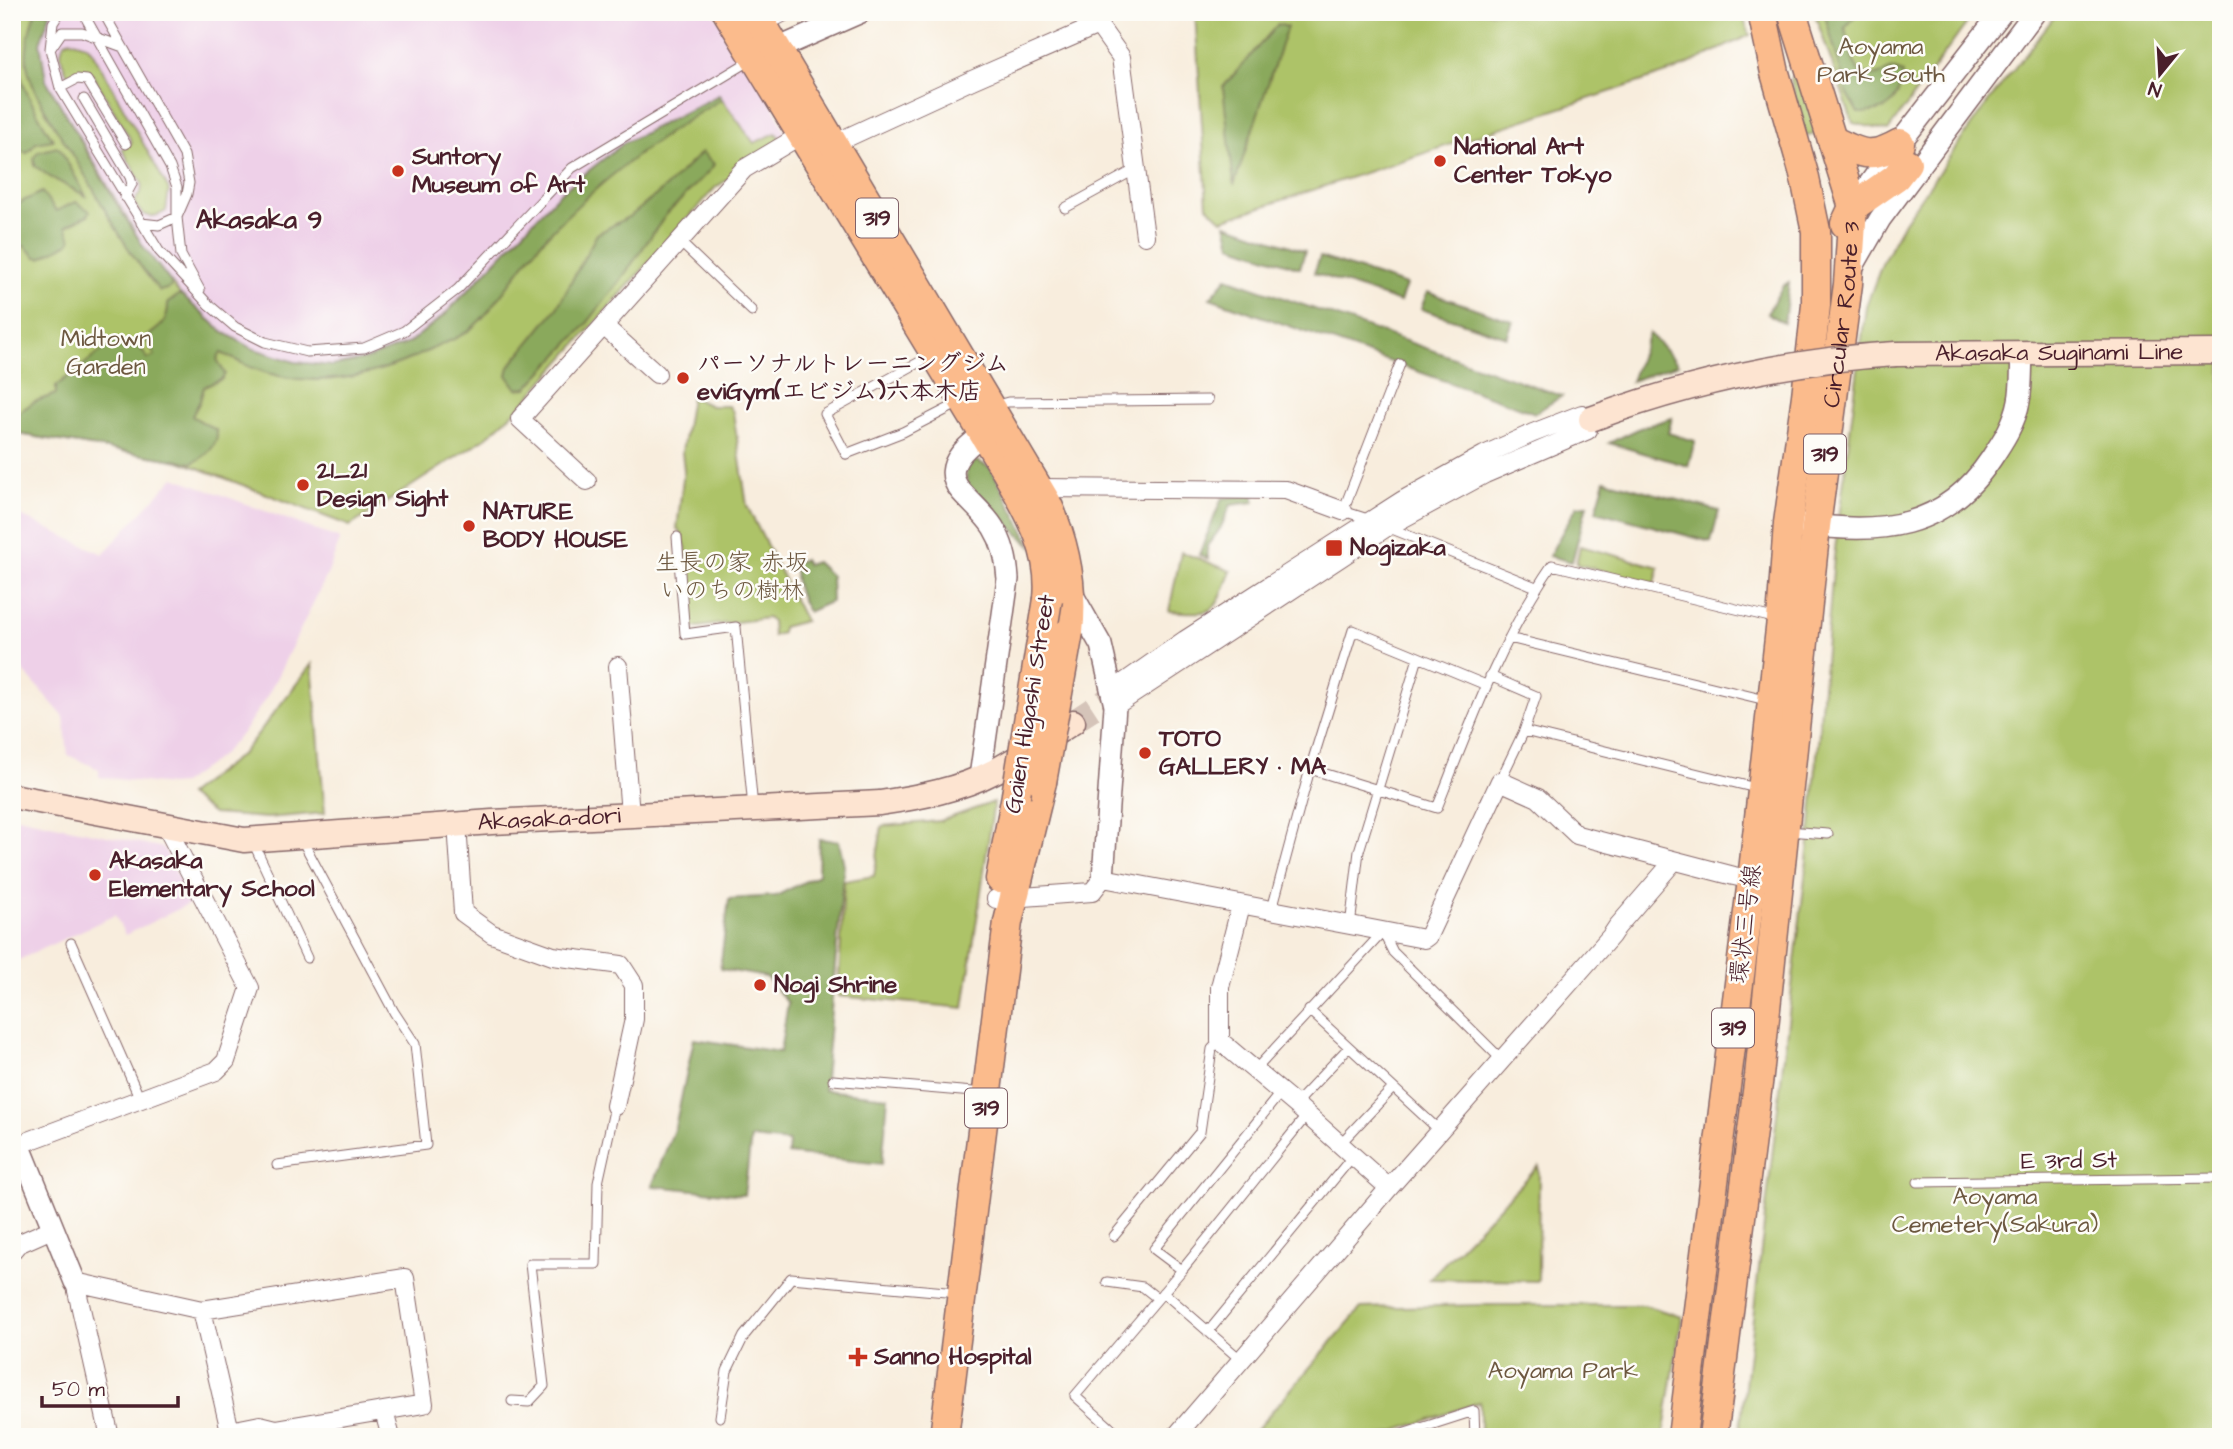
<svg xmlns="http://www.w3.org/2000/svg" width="2233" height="1449" font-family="'Architects Daughter','Klee One',sans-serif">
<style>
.built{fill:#eed0e8}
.green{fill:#adc368;stroke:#7c714a;stroke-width:2}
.forest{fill:#8aa95c;stroke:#6a6444;stroke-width:2}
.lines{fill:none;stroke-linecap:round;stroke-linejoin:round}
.secondary-tunnel{stroke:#d5c4b9;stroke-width:24;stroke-dasharray:24 12;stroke-linecap:butt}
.service-casing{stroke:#876769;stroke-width:11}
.minor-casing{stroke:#876769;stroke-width:20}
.tertiary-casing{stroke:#876769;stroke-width:24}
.secondary-casing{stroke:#876769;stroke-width:27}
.primary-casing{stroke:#876769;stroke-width:31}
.service{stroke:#fff;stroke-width:9}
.minor{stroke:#fff;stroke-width:18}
.tertiary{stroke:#fff;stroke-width:21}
.secondary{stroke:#fde4d1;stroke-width:24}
.primary{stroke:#fbbb8c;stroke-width:28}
.secondary-bridge-casing{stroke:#876769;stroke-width:27;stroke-linecap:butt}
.primary-bridge-casing{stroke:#876769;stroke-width:31;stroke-linecap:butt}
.secondary-bridge{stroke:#fde4d1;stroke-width:24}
.primary-bridge{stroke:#fbbb8c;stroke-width:28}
.poi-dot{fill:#c8321e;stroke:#fdfcf7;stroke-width:2.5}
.labels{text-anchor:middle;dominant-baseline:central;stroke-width:5;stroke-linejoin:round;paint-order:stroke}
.shield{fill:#fdfcf7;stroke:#806168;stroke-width:2}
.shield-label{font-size:23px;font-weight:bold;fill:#4a1f2b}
.park-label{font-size:24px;fill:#6d5840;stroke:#fdfcf7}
.poi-label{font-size:24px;font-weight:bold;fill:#4a1f2b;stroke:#fdfcf7;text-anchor:start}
.street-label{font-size:24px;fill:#4a1f2b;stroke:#fdfcf7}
.neighbourhood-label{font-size:26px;font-weight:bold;fill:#4a1f2b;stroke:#fdfcf7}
</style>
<rect width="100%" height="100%" fill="#fdfcf7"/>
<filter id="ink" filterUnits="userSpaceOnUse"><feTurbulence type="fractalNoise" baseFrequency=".0143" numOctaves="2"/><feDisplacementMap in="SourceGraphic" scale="14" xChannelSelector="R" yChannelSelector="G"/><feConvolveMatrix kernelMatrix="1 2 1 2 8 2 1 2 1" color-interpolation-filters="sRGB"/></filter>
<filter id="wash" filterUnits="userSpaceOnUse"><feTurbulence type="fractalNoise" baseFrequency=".00686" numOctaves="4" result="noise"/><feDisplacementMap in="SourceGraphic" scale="28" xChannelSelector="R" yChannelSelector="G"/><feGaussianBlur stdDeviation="1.57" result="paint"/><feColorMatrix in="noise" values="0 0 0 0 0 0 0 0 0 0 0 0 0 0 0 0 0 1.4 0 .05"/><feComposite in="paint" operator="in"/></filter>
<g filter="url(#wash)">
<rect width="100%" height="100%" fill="#f8eddd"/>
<path class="built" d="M44 12H713L768 94 788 140 761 139 754 143 719 96 559 194 445 314 409 343 367 359 332 366 295 362 251 348 222 331 180 294 143 246 46 80 40 43 48 16Z
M174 477 340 539 328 573 269 693 244 731 222 755 182 784 170 785 99 777V769L68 755 64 717 12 658V512L103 554Z
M12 816 164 848 191 903 125 935 115 915 12 963Z"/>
<path class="green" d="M12 12H44L48 16 40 43 46 80 143 246 180 294 222 331 251 348 295 362 332 366 367 359 409 343 445 314 559 194 624 143 719 95 754 143 776 133 783 142 715 188 523 404 487 437 350 526 180 461 12 433Z
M1195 12H1741L1750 35 1676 70 1222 220 1207 206Z
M1814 12H1975L1888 131 1853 123Z
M2058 12H2221V1437H1739L1811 826 1834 557 1866 306 1884 259 1904 222 1982 110Z
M70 40 87 45 92 51 169 190 166 211C151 221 141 216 134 202L141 192 142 184 122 149 132 142 93 75 82 70 68 76C63 64 57 53 65 42Z
M1799 72 1822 133 1806 136 1791 81 1792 76Z
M691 397 711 406H729L733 412 747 506 805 621 782 627V633L773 636 772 621 767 618 690 628 686 548 680 531 677 529 684 470 682 452Z
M1580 546 1659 567 1655 584 1576 564Z
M1181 552 1231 571C1213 616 1218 614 1169 611Z
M312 664 325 813 267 818 213 814 188 795 243 753Z
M994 802 964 1008 838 996 844 881 874 876 882 826 940 821Z
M1539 1166 1538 1281 1429 1279Z
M1477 1305H1644L1682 1317 1663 1437H1480V1402L1378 1437H1250L1361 1308Z"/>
<path class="forest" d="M36 12H51L40 43 46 80 116 203 143 246 172 284 170 288 160 291C126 252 103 204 76 160 60 133 32 96 27 65 25 51 30 24 36 12Z
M1824 12H1859L1845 28 1853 60 1859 71 1874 76 1893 69 1903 73C1898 104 1889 113 1858 113L1847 93Z
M1278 24 1287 27 1234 185 1223 87Z
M12 27 18 30C22 43 16 55 19 68 24 93 40 118 53 140L36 143 27 153 20 151 12 143Z
M719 95 722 99C657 137 598 182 546 237 520 265 501 302 472 328 461 338 443 343 430 350 373 378 311 392 250 367 240 363 231 357 221 353L217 359 225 374 222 379 204 387 200 401 192 416 216 430C221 444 204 458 192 463L12 433V417L34 402 56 394V386L114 341 124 349 138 345 148 359 155 356 145 338C161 326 168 324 168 303L180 294 222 331 251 348 295 362 332 366 367 359 409 343 445 315 559 194 624 143Z
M57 147 60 149 86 196 50 177 35 166 34 158 38 152Z
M702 152 714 164 712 168 666 215 622 278 585 326 527 388 517 389 507 375 509 367 557 308 597 234 632 215 667 186Z
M42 192 56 211 76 202 90 211 88 215 66 226 71 239 69 243 41 258 36 257 24 246 19 245 16 256 12 257V214L21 202Z
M1226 224 1305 251 1300 268 1231 245Z
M1320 257 1406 285 1400 302 1314 273Z
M1227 278 1562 396 1535 413 1210 298Z
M1789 282 1784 323 1767 313 1783 286Z
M1427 292 1513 321 1507 337 1421 309Z
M1649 333 1678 364 1631 381Z
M1672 418 1668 433 1695 441 1688 466 1609 443 1640 428Z
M977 461 991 468 1033 548 967 485 965 464Z
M1605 480 1719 511 1711 542 1596 511Z
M1254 495V502L1231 505 1220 529 1207 546 1208 559 1199 555 1222 498Z
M1587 505 1572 562 1549 556 1577 506Z
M804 559 807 565 816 562 831 576 832 601 808 612C798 595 794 582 795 563Z
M819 839 839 841 844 865 824 1090 888 1097 882 1164 788 1154 789 1142 751 1138 744 1195 652 1186 675 1127 694 1039 780 1052 788 1003 766 977 720 969 729 899 776 896 818 875Z"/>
</g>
<g filter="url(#ink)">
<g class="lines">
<path class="secondary-tunnel" d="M1467 474 1581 423
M1073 722 1131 684"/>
<defs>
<path id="service" d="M60 12 53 23 50 49 60 88 159 251 208 304 235 327 265 342 307 352 364 348 404 331 458 289 572 168 753 59
M88 12 87 20 96 36 170 167 177 187V217L181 255 200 290
M103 12 184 155 189 183 187 194 177 217 159 225 141 223
M51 48 62 32H82L123 47
M60 88 77 79 87 80 126 144
M84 99 130 177 132 184 125 197
M1065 208 1136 169
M680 242 752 311
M925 359 825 414 846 454 903 432 961 402
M993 406 1008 402 1208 400
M1371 520 1343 511 1400 364
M1387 527 1536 587
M677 537 685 634 736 627 753 808
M1509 638 1770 701
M1490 676 1536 696 1524 731 1500 781
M1524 731 1760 789
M1310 769 1437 808C1470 725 1501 639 1552 565L1778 619
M1787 831 1828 834
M253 842 307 958
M1272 909 1310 769 1353 630 1486 685
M1350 926 1359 851 1418 658
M71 943 140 1099
M1309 1010 1439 1130
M1255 1070 1383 932 1393 952 1501 1059
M833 1080 973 1092
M1295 1104 1349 1047
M1340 1144 1393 1088
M277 1165 426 1145 415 1044 394 1012 301 838
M1918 1182 2221 1178
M1114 1236 1200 1132 1212 1049 1220 1041
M1182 1270 1154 1249 1281 1092
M1107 1282 1143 1287 1157 1298
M1163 1292 1241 1360
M1208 1332 1353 1156
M512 1401 529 1402 544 1386 530 1264H596L598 1183 615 1106
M720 1417 727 1371 744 1336 791 1278 946 1292
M1121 1437 1075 1396 1182 1270 1307 1115
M1393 1437 1474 1411 1475 1437"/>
<path id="minor" d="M1089 12 1121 57 1145 236
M760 30 761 24 784 12
M604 326 657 374
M587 481 520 419 744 169 801 135 833 144 972 80 1098 25
M1038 488 1286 490 1343 511
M618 666 630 814
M1112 691 1185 640 1403 500 1484 455 1533 433 1582 414 1588 430 1485 474 1387 527 1115 706
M457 824 463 913 492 934 553 956 621 965 634 985V1019L615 1106
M996 899 1092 892 1103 878 1424 939 1428 936 1500 781 1538 798 1577 835 1734 876 1752 880 1758 871
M1241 905 1220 987V1041L1295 1104 1389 1188
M15 1149 26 1142 216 1071 226 1061 250 988 166 826
M12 1251 18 1244 54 1228
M384 1412 391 1437
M110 1437 75 1282 202 1310 405 1278 424 1404 276 1429 260 1425 230 1431 202 1310
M1175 1437 1389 1188 1611 936 1617 927 1674 861"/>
<path id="tertiary" d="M763 55 861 12
M1860 197 1888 158 2002 12
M1853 266 1880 219 2035 12
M1801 524C1880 534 1943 531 1991 459 2003 441 2015 423 2019 401 2022 386 2021 369 2022 353
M1071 592 1101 645 1115 706 1103 878
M980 777 1008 579C1007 560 1003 543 993 527 984 513 971 503 960 490 938 463 975 440 994 427
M12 1147 23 1154 75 1282"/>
<g id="secondary">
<path id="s1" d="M1896 354 2221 352"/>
<path id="s2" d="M12 796 244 840 492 822 880 803C919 797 959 790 995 771 1022 757 1047 738 1073 722"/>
</g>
<g id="primary">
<path d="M727 12 1003 466C1027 509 1053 548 1048 599"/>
<path d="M755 12 1047 503C1066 545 1074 586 1069 632"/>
<path d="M1832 140C1862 154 1870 160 1900 143"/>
<path d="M1845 224 1853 207 1896 177 1907 163"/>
<path d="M1000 879 1016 795"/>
<path d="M944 1437 1008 922 1042 782"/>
<path d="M1682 1437 1752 880 1781 620 1788 523 1806 396 1816 305V231L1804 174 1775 73 1762 12"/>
<path id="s3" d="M1713 1437 1759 1076 1816 526 1848 284 1853 207 1792 12"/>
</g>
</defs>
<use href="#service" class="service-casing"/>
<use href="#minor" class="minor-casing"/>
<use href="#tertiary" class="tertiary-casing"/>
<use href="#secondary" class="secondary-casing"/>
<use href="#primary" class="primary-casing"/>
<use href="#service" class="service"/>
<use href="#minor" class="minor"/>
<use href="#tertiary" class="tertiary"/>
<use href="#secondary" class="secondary"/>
<use href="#primary" class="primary"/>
<defs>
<path id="secondary-bridge" d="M1591 419C1689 383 1791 360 1896 354"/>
<path id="primary-bridge" d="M1042 782 1069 632
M1016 795 1048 599"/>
</defs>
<use href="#secondary-bridge" class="secondary-bridge-casing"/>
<use href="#primary-bridge" class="primary-bridge-casing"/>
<use href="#secondary-bridge" class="secondary-bridge"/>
<use href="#primary-bridge" class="primary-bridge"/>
</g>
</g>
<g class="poi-dot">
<circle cx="1440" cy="161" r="7"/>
<circle cx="398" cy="171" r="7"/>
<circle cx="683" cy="378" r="7"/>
<circle cx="303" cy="485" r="7"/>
<circle cx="469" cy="526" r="7"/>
<rect x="1325" y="539" width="18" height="18" rx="3.5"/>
<circle cx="1145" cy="753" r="7"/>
<circle cx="95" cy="875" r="7"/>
<circle cx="760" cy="985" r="7"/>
<path d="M854.5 1346.5h7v7h7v7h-7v7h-7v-7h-7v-7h7z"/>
</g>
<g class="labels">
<g class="shield">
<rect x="856" y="198.5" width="42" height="39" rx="5"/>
<rect x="1804" y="434.5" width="42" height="39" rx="5"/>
<rect x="1712" y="1008.5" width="42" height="39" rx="5"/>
<rect x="965" y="1088.5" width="42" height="39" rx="5"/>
</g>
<g class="shield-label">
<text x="877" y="218">319</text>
<text x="1825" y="454">319</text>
<text x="1733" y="1028">319</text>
<text x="986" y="1108">319</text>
</g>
<g class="park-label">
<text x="1881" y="47">Aoyama<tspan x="1881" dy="28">Park South</tspan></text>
<text x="106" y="339">Midtown<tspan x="106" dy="28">Garden</tspan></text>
<text x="732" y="563">生長の家 赤坂<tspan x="732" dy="28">いのちの樹林</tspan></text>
<text x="1995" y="1197">Aoyama<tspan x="1995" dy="28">Cemetery(Sakura)</tspan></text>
<text x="1563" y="1371">Aoyama Park</text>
</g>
<g class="poi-label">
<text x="1454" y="147">National Art<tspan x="1454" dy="28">Center Tokyo</tspan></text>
<text x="412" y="157">Suntory<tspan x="412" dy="28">Museum of Art</tspan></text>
<text x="697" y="364">パーソナルトレーニングジム<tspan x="697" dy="28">eviGym(エビジム)六本木店</tspan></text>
<text x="317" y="471">21_21<tspan x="317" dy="28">Design Sight</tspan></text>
<text x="483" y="512">NATURE<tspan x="483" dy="28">BODY HOUSE</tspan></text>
<text x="1350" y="548">Nogizaka</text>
<text x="1159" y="739">TOTO<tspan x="1159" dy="28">GALLERY · MA</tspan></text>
<text x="109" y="861">Akasaka<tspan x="109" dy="28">Elementary School</tspan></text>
<text x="774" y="985">Nogi Shrine</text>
<text x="874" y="1357">Sanno Hospital</text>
</g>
<g class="street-label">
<text stroke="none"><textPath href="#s3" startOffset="1130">Circular Route 3</textPath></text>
<text stroke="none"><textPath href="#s1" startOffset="163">Akasaka Suginami Line</textPath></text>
<text transform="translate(1030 704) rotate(-81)">Gaien Higashi Street</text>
<text stroke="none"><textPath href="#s2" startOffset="542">Akasaka-dori</textPath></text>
<text transform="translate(1746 924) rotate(-83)">環状三号線</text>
<text transform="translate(2069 1161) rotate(-1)">E 3rd St</text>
</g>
<g class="neighbourhood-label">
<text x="259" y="220">Akasaka 9</text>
</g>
</g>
<rect width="2233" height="1449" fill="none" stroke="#fdfcf7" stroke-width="42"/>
<g transform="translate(2160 74) rotate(198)" stroke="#fdfcf7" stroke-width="5" paint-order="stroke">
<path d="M0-5L12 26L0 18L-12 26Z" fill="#4a1f2b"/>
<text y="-10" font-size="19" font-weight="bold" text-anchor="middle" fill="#4a1f2b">N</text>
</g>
<path d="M42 1396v10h136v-10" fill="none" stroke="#4a1f2b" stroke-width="3.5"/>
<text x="52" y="1396" font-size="21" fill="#4a1f2b" stroke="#fdfcf7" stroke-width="5" paint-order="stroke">50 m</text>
</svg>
